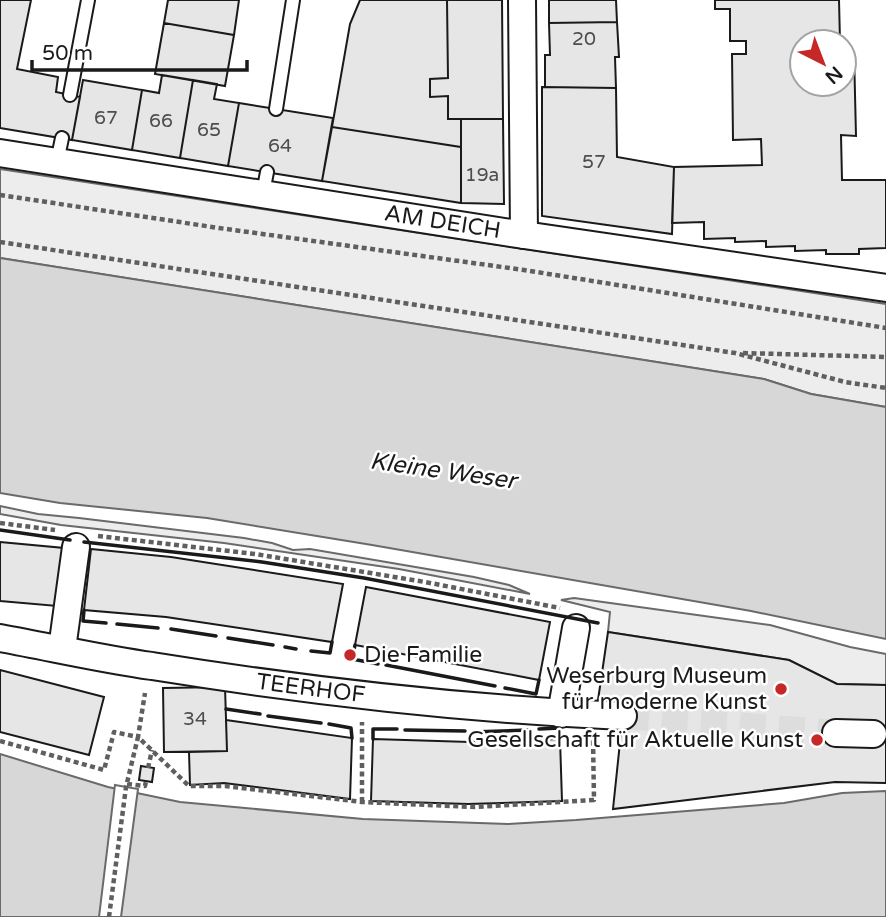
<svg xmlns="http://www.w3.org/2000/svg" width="886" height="917" font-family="'Varela Round',sans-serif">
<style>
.built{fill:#ededed;stroke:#6a6a6a;stroke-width:2}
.water{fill:#d7d7d7;stroke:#6a6a6a;stroke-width:2}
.pier{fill:#fff;stroke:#6a6a6a;stroke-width:2}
.building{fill:#e6e6e6;stroke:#1a1a1a;stroke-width:2}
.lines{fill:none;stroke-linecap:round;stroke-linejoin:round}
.street-tunnel{stroke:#ddd;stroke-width:26;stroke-dasharray:26 13;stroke-linecap:butt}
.lane-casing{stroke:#1a1a1a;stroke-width:16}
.street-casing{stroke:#1a1a1a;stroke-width:30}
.path{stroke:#5f5f5f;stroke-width:4.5;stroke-dasharray:5 3.5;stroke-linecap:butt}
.lane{stroke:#fff;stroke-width:12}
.street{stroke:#fff;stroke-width:26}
.wall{stroke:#1a1a1a;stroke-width:3.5}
.poi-dot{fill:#c62828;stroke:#fff;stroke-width:2.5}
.labels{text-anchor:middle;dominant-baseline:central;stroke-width:5;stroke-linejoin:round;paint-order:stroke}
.number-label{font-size:19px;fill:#4d4d4d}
.street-label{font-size:23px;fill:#1a1a1a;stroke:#fff}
.poi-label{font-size:23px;fill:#1a1a1a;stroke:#fff;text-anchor:end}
.water-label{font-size:24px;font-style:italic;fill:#1a1a1a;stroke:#fff}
</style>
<rect width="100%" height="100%" fill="#fff"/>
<path class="built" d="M0 169 886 304V407L811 394 764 379 0 258Z
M0 506 38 514 79 518 244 538 272 543 293 550 310 549 474 577 509 585 530 594 399 569 224 543 61 525 0 514Z
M574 598 770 625 850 647 886 654V685L837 684 789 660 608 632 610 612 561 600Z"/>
<path class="water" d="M0 258 764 379 811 394 886 407V639L751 611 372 545 207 518 60 503 0 493Z
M0 754 108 787 180 802 363 819 508 824 576 820 784 803 842 793 886 791V917H0Z"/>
<path class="pier" d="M115 785 138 789 121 917H99Z"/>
<path class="building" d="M0 0H31L17 69 58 77 56 92 80 97 72 140 0 128Z
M168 0H239L234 35 164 23Z
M360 0H447L448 78 430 79V97L448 96V119H461V147L332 127 350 24Z
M447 0H502L503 119H448V96L430 97V79L448 78Z
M549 0H616L617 22 549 23Z
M715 0H839L840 42H802V84H844V52H854L856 136 841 135 842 180H886V248L859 249V254H826V250L795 251V246L766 247V241L735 242V238L704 239V222L672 223 674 167 762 165 761 139 733 140 732 54H746V41H730V9H715Z
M617 22 619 57H615L616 88 545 87V55H550L549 23Z
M164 23 234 35 225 86 155 74Z
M162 75 193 80 180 158 132 150 142 90 159 93Z
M83 80 142 90 132 150 72 140Z
M193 80 217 84 214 99 239 103 228 166 180 158Z
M542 87 616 88 617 157 674 167 672 234 542 216Z
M239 103 333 118 322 181 228 166Z
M461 119H503L504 204 461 203Z
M332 127 461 147V203L322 181Z
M0 542 64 548 57 606 0 601Z
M91 549 171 557 343 584 332 642 166 617 84 610Z
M366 587 550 622 539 680 355 645Z
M608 632 789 660 837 684 886 685V783L835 782 613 809 624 704 598 700Z
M0 670 104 697 89 755 0 732Z
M225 687 227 751 164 752 163 688Z
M226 720 352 738 350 799 224 783 190 785 189 752 227 751Z
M373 739 470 742 560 739 562 801 468 804 371 801Z
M141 766 154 768 152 782 139 780Z"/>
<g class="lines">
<path class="street-tunnel" d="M623 716 836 733"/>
<defs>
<path id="lane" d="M70 95 88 0
M276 109 293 0
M57 162 62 138
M263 193 267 172"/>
<g id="street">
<path d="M522 0 524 235"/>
<path id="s1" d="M0 153 524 235 886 288"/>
<path id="s2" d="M0 638C50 647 101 659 152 666 308 691 465 709 623 716"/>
<path d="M62 649 76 547"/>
<path d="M561 714 576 628"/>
<path d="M836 733 873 734"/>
</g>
</defs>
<use href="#lane" class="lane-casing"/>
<use href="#street" class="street-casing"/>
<path class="path" d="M0 195 219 228 524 270 886 328
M0 242 735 353 845 382 886 388
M743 353 886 357
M0 523 55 530
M98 536 255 554 425 582 560 608
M0 741 104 770 114 732 138 737 145 693
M148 768 152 750
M127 784 145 786 146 781
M362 802V722
M109 917 126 787 138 737 189 786H225L362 802 475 807 594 800 593 739"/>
<use href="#lane" class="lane"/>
<use href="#street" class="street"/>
<path class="wall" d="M0 530 70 540
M84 542 262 562 364 578 598 623
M84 610 83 621 106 623
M117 624 158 628
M171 629 216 636
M228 638 273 645
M355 645 352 659 378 664
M285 647 296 649
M311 651 330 653 332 642
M386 665 495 686
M505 688 536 694 539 680
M226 709 260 714
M268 716 321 723
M329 724 351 728 352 738
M539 729 560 728V739
M405 730 465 731
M472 732 528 730
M373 739V729H397"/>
</g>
<g class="poi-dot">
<circle cx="350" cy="655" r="7"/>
<circle cx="781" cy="689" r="7"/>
<circle cx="817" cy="740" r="7"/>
</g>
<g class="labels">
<g class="number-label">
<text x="584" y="39">20</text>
<text x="106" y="118">67</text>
<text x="161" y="121">66</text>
<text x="209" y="130">65</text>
<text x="280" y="146">64</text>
<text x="594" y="162">57</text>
<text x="482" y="175">19a</text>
<text x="195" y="719">34</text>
</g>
<g class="street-label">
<text stroke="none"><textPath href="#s1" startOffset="448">AM DEICH</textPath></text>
<text stroke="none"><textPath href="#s2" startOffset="315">TEERHOF</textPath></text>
</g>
<g class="poi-label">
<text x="364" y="655" text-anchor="start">Die Familie</text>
<text x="767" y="676">Weserburg Museum<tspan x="767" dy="26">für moderne Kunst</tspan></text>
<text x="803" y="740">Gesellschaft für Aktuelle Kunst</text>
</g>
<g class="water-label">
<text transform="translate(443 471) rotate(8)">Kleine Weser</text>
</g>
</g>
<g transform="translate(823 63) rotate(138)"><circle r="33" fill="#ffffff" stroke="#a3a3a3" stroke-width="2"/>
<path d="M0-5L12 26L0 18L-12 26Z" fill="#c62828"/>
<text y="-10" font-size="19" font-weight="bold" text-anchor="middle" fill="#1a1a1a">N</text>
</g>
<path d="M32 60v10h215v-10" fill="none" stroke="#1a1a1a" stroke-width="3.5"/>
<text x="42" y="60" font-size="21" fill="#1a1a1a" stroke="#ffffff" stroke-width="5" paint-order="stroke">50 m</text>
</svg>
